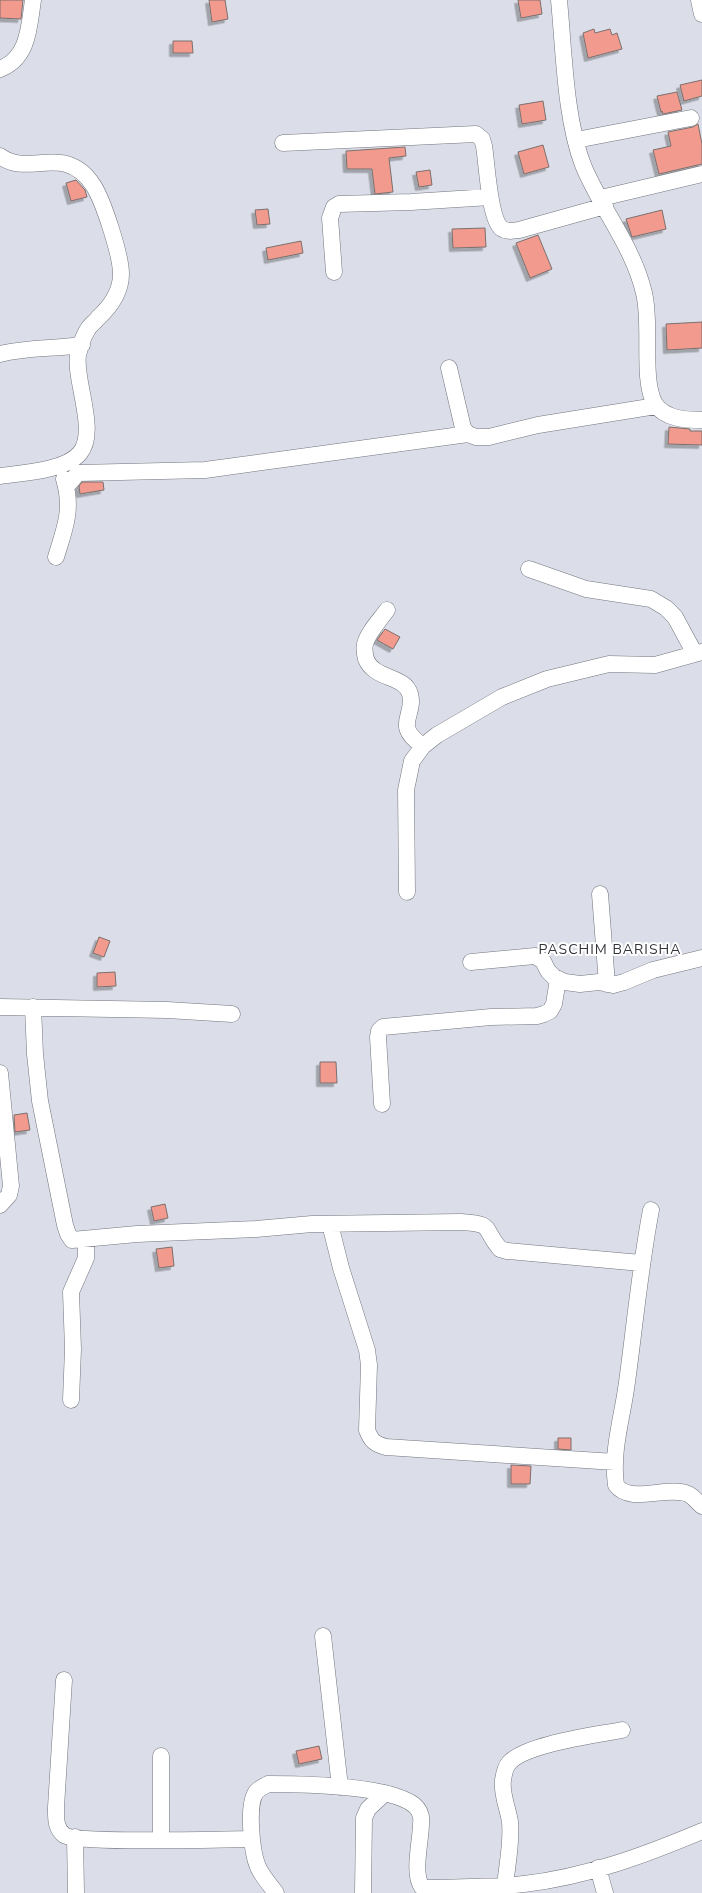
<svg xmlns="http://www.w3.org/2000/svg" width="702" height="1893" font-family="'Nunito Sans',sans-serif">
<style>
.building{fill:#f29a8d;stroke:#7b6f6e;filter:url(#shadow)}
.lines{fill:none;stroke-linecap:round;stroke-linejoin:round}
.street-casing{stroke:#72757e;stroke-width:17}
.street{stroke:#fff;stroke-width:16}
.labels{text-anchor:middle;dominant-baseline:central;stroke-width:4;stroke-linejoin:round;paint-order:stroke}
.neighbourhood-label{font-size:14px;letter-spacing:1px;fill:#333438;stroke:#fff}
</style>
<defs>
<filter id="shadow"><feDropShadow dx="-3.5" dy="3.5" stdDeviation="0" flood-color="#0004"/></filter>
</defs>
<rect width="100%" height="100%" fill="#dbdee8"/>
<path class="building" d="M0 0H23L21 19 0 18Z
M209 0H225L228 19 212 22Z
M518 0H540L542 14 521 18Z
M594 29 595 33 610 29 612 35 617 33 622 49 588 58 583 33Z
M173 41H192L193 53H173Z
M702 80V96L684 101 680 85Z
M677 92 682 110 663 114 662 111 661 112 657 96Z
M543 101 546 120 522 124 519 105Z
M698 124 702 144V164L659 174 653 150 671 146 668 132 693 127Z
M543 145 549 167 524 174 518 152Z
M405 147 406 156 389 158 393 192 375 194 372 169H347L346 151Z
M430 170 432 185 419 187 416 172Z
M76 180 85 190 87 197 71 201 66 183Z
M268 209 270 224 257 225 255 210Z
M662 210 666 229 632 237 626 219Z
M485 228 486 247 453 248 452 229Z
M538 235 552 269 530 278 516 243Z
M301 241 303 253 268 260 266 248Z
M702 322V348L667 350 666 324Z
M669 427 690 429V431H702V445L668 444Z
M82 482H103L104 490 80 494 79 486Z
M385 629 400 637 393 649 377 640Z
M99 937 110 941 104 957 93 953Z
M115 972 116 986 97 987V973Z
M320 1062H336L337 1083H320Z
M27 1113 30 1130 15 1132 14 1115Z
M165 1204 168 1218 154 1221 151 1207Z
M172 1247 174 1266 159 1268 156 1249Z
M558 1438H571V1450L558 1449Z
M511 1465 531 1466 530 1484H511Z
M319 1746 322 1759 299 1764 296 1751Z"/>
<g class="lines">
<defs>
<path id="street" d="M559 0C564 51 565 118 583 165 601 209 633 246 644 293 652 325 641 380 655 404 665 419 686 420 702 420
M699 0 702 14
M0 69C29 58 29 26 33 0
M576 140 691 118
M283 143 476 134 482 139 484 146C487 163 489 217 501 228 507 232 512 231 519 230L605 206
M0 156C28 178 65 142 93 185 103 200 121 255 121 274 121 292 111 306 98 318 95 322 90 325 88 329 83 336 80 347 78 355 74 380 98 431 80 453 65 471 22 473 0 476
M601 198 702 174
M334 272 330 218 334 207 339 204 411 202 490 197
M0 354C27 347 54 349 82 345
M449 368 463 428 468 434 476 437H489L538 425 656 406
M66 487 78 473 205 470 468 434
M56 557C65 528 73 509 64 479
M529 569 586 589 651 599 666 608 675 617 695 654
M387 610C380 620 368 632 365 644 364 648 365 655 366 659 374 680 405 675 410 694 416 716 392 725 423 746
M407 892 406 790 412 761 423 746 437 735 502 697 547 679 609 664 655 665 702 652
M600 894 607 984
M471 962 535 956 543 961 548 971 554 977 565 982 580 984 599 982 613 985 624 982 653 970 702 958
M0 1007 167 1010 232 1014
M33 1007 35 1054 40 1101 65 1225 68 1234 72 1240 137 1234 256 1229 312 1224 461 1222C495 1224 482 1228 500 1249L507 1251 641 1263
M0 1073 11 1186 9 1195 0 1205
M382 1104 378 1037 379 1031 383 1027 491 1017 537 1016 544 1014 550 1011 554 1004 558 979
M651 1210C640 1267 635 1324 627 1382 623 1415 611 1451 616 1485 630 1505 668 1485 688 1494 693 1496 697 1502 702 1506
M330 1224 341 1268 367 1350 369 1365 367 1430C371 1441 375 1444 386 1447L615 1462
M71 1400 73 1349 71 1292 86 1258V1239
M323 1636 340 1787
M64 1680 56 1807C56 1817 55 1828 64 1835 78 1844 225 1839 252 1839
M161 1756V1840
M75 1837 76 1893
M598 1868 605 1893
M505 1886C507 1865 512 1843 510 1822 508 1808 501 1794 503 1780 504 1774 505 1767 509 1763 525 1744 597 1735 622 1730
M276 1893C270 1885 262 1876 258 1867 252 1853 246 1803 257 1791 260 1788 265 1786 268 1784 301 1784 389 1785 414 1805 420 1810 422 1817 421 1824 421 1840 412 1874 422 1887L426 1888C459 1887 492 1888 524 1884 586 1877 645 1855 702 1831
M363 1893 364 1818 368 1809 385 1793"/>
</defs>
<use href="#street" class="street-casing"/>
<use href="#street" class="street"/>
</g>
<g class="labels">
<g class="neighbourhood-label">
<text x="610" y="949">PASCHIM BARISHA</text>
</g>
</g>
</svg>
